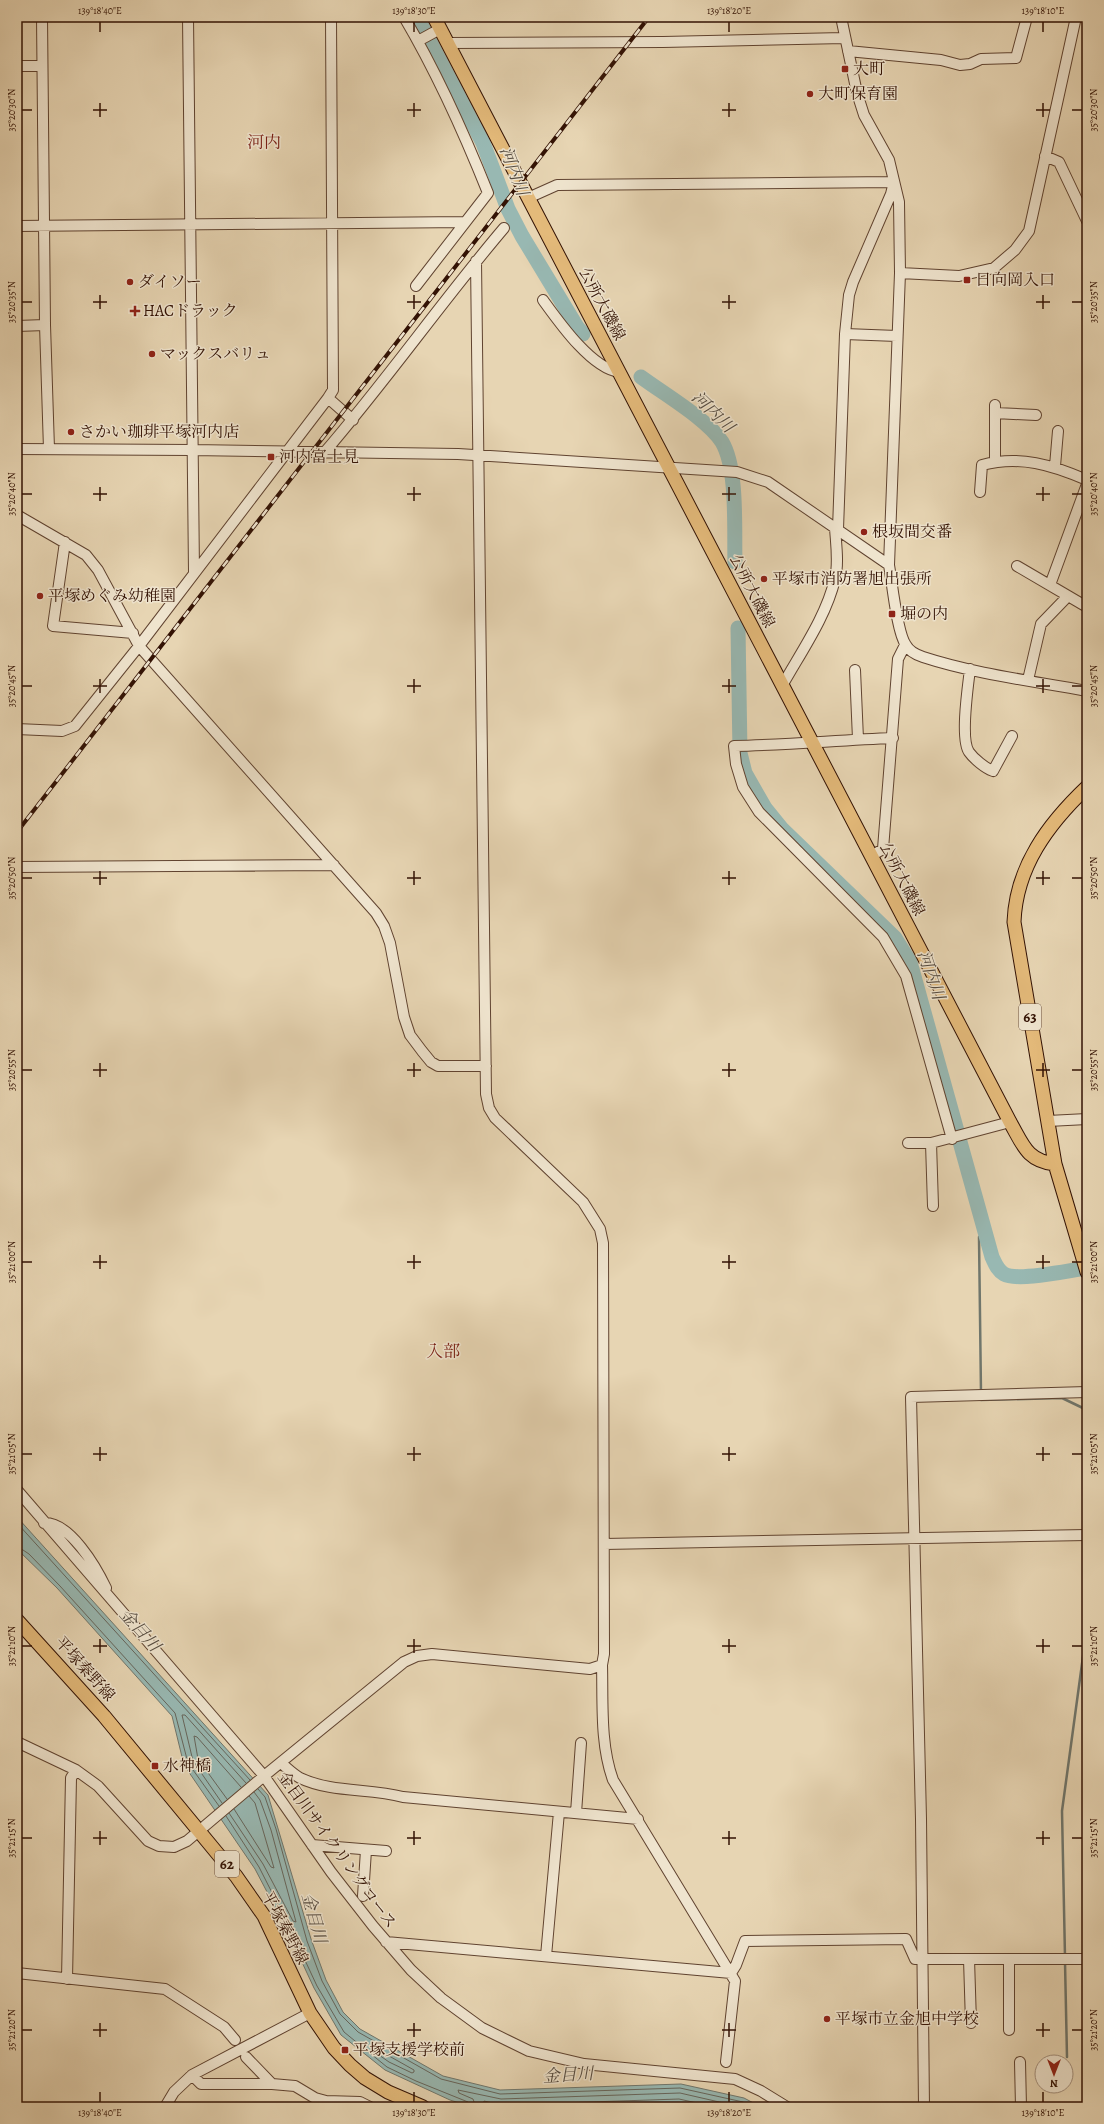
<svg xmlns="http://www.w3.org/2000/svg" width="1104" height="2124" font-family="Alegreya,'Noto Serif JP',serif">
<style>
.water{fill:#98b8b2;stroke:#70766c}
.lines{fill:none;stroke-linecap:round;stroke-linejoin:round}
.shore{stroke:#66655b;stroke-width:1}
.stream{stroke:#70766c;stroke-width:2.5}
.river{stroke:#98b8b2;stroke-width:15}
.minor-casing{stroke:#604330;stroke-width:12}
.major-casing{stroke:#331204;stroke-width:15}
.minor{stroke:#efe4ce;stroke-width:10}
.major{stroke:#e4ba7a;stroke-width:13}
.rail-casing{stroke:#331204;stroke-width:4}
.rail{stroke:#efe4ce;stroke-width:2.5;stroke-dasharray:8;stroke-linecap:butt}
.ticks{fill:none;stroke:#331204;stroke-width:1.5}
.poi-dot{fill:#8f2418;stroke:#efe4ce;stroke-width:1.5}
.labels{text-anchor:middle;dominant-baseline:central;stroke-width:3;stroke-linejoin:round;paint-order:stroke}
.shield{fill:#efe4ce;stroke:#6b5141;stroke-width:1}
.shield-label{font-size:15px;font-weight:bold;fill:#331204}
.poi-label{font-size:16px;fill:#331204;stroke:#efe4ce;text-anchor:start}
.street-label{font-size:16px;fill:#331204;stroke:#efe4ce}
.neighbourhood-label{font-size:17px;fill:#7a1f14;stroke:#efe4ce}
.water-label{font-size:17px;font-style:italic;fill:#564c41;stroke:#efe4ce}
.neatline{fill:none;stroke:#331204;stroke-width:1.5}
.ticks-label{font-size:10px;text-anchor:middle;fill:#331204}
</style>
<rect width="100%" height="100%" fill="#e7d5b3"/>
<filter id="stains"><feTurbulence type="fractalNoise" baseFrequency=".005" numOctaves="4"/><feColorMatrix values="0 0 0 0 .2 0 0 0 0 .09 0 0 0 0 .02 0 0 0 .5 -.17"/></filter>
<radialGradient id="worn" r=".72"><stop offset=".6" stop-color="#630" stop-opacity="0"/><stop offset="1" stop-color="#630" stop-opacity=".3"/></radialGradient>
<path class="water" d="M17 1517 268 1795 311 1939 326 1980 343 2012 360 2029 443 2076 500 2090 681 2084 744 2098 761 2107H472L450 2100 385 2070 341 2035 314 1988 287 1930 255 1869 184 1765 172 1716 57 1588 17 1549Z"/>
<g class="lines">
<path class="shore" d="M17 1523 250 1780
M17 1546 29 1554 60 1586 175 1713 188 1763 219 1806
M258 1789 265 1797 276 1829 307 1941 322 1981 340 2014 358 2032 441 2079 500 2094 680 2088 743 2102 752 2107
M227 1799 198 1759 194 1736 197 1737 241 1787
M222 1803 193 1761 182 1715H185L246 1783
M234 1809 271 1867 274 1868 255 1803 249 1796
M229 1813 263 1864 293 1921 296 1922 271 1830 260 1800 254 1792
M226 1816 259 1867 290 1928 317 1986 344 2032 387 2067 416 2081 468 2102 471 2107
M379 2052H382L414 2070V2072L412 2073 389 2062 379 2055Z
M476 2107 473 2099 459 2093 458 2090 501 2099 680 2093 741 2107
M482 2107 484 2101 501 2105 679 2099 715 2107"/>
<path class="stream" d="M981 1393 979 1237 985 1232
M981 1398V1400L1062 1398 1087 1410
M1065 1957 1062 1811 1087 1627
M1065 1962 1067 2057"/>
<path class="river" d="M417 17 483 143 508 209 522 236 577 327 583 334
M641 377C664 394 707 419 722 442 738 469 734 530 735 562
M738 628 740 753 745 773 765 808 782 829 895 938 910 962 992 1257C995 1263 997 1270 1004 1274 1018 1282 1070 1270 1087 1268"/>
<defs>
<path id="minor" d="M42 17 45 325 49 449
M188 17 194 572
M331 17 333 390 328 398 353 420
M404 17C437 73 464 133 488 193L416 286
M841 17 857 93 864 115 889 160 899 202 900 273 889 565C892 582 897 633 906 645 909 651 917 655 923 657 975 674 1033 681 1087 691
M418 41 440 29
M447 43 663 42 844 38
M848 51 941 60 960 65 970 64 981 59 1016 58 1027 17
M17 66H42
M1045 156 1059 162 1087 221
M528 198 557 185 894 182 891 194 853 282 849 295 845 334 838 529
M17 226 465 222
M900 273 959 276 994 268 1015 250 1029 231 1076 17
M543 300C559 322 591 368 619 372
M17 326 45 325
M845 334 897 336
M995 405V461
M995 413 1036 415
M17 449 192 450 458 454 737 472 768 482 889 565
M324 453C387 380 442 301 504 228
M1055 466 1058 431
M980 492 982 465C1020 455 1052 465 1087 480
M17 515 86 555 98 570 139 646 376 913 384 926 390 943 404 1017 410 1035 422 1051 431 1062 438 1066H486
M65 542 53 626 133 633
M1017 566 1087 607
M1050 585 1087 484
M970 669C968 686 960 739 969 752 974 759 985 768 993 771L1012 736
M855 670 858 739
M1028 680 1041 624 1068 596
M782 686C801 652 826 617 835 579 839 563 836 544 835 528
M17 729 62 731 75 726 139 646 328 398
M893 738C840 740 787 745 734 746L736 764 743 787 759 812 883 937 906 976 952 1139
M871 856 883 849 898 659 905 645
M17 867 334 865
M1048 1121 1087 1119
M908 1143H931L1010 1122
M931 1143 933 1206
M17 1490 264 1776 331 1872 373 1926 411 1970 441 1998 482 2028 529 2051 584 2064 735 2079 761 2091 787 2107
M44 1523C70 1522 96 1567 106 1588
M604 1544 1087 1535
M602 1665C603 1703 600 1744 613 1780L735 1981 726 2062
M17 1742 76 1770 98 1786 148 1841 159 1846 174 1847 187 1841 264 1776 404 1662 417 1656 432 1654 590 1669 602 1665 604 1654 603 1243 600 1229 583 1202 495 1118 489 1108 486 1094 476 261
M281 1763C287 1768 293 1774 300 1778 332 1793 369 1788 403 1797L638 1819
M576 1813 581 1743
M312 1845 386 1851
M363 1896 366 1850
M386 1942 731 1973 736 1965 745 1941 906 1939 915 1959H1087
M546 1956 559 1812
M969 1959 971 2023
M1009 1959V2030
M17 1973 165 1989 224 2027 235 2040
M67 1979 71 1778 76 1770
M246 2057 272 2084 295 2086 315 2098 326 2101 360 2102 370 2107
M1020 2062 1021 2107
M192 2075 201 2084H272
M165 2107 174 2092 192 2075 310 2013
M924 2107 921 1819 911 1397 1087 1392"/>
<path id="major" d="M434 17 1010 1122C1023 1145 1027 1161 1055 1164
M1087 787C1048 824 1016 867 1014 922L1055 1164 1087 1272
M17 1620 104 1716 236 1876 264 1916 310 2013 334 2048 350 2065 365 2078 388 2092 423 2107"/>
</defs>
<use href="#minor" class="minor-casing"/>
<use href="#major" class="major-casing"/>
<use href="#minor" class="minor"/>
<use href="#major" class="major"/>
<defs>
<path id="rail" d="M17 832 649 17"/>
</defs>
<use href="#rail" class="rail-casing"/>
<use href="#rail" class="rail"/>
</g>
<path class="ticks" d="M100 22V32M414 22V32M729 22V32M1043 22V32M100 103V117M414 103V117M729 103V117M1043 103V117M22 110H32M93 110H107M407 110H421M722 110H736M1036 110H1050M1072 110H1082M100 295V309M414 295V309M729 295V309M1043 295V309M22 302H32M93 302H107M407 302H421M722 302H736M1036 302H1050M1072 302H1082M100 487V501M414 487V501M729 487V501M1043 487V501M22 494H32M93 494H107M407 494H421M722 494H736M1036 494H1050M1072 494H1082M100 679V693M414 679V693M729 679V693M1043 679V693M22 686H32M93 686H107M407 686H421M722 686H736M1036 686H1050M1072 686H1082M100 871V885M414 871V885M729 871V885M1043 871V885M22 878H32M93 878H107M407 878H421M722 878H736M1036 878H1050M1072 878H1082M100 1063V1077M414 1063V1077M729 1063V1077M1043 1063V1077M22 1070H32M93 1070H107M407 1070H421M722 1070H736M1036 1070H1050M1072 1070H1082M100 1255V1269M414 1255V1269M729 1255V1269M1043 1255V1269M22 1262H32M93 1262H107M407 1262H421M722 1262H736M1036 1262H1050M1072 1262H1082M100 1447V1461M414 1447V1461M729 1447V1461M1043 1447V1461M22 1454H32M93 1454H107M407 1454H421M722 1454H736M1036 1454H1050M1072 1454H1082M100 1639V1653M414 1639V1653M729 1639V1653M1043 1639V1653M22 1646H32M93 1646H107M407 1646H421M722 1646H736M1036 1646H1050M1072 1646H1082M100 1831V1845M414 1831V1845M729 1831V1845M1043 1831V1845M22 1838H32M93 1838H107M407 1838H421M722 1838H736M1036 1838H1050M1072 1838H1082M100 2023V2037M414 2023V2037M729 2023V2037M1043 2023V2037M22 2030H32M93 2030H107M407 2030H421M722 2030H736M1036 2030H1050M1072 2030H1082M100 2092V2102M414 2092V2102M729 2092V2102M1043 2092V2102"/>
<g class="poi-dot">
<rect x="841" y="65" width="8" height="8" rx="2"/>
<circle cx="810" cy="94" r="4"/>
<rect x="963" y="276" width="8" height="8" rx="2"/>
<circle cx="130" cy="282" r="4"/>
<path d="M133 305h4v4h4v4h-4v4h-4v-4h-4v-4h4z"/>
<circle cx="152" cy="354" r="4"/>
<circle cx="71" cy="432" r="4"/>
<rect x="267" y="453" width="8" height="8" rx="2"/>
<circle cx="864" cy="532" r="4"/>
<circle cx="764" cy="579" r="4"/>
<circle cx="40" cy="596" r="4"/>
<rect x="888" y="610" width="8" height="8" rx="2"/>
<rect x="151" y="1762" width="8" height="8" rx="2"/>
<circle cx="827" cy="2019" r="4"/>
<rect x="341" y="2046" width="8" height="8" rx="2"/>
</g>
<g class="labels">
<g class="shield">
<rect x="1019" y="1004" width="22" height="26" rx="3"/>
<rect x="215" y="1851" width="24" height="26" rx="3"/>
</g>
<g class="shield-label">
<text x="1030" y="1017">63</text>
<text x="227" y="1864">62</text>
</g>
<g class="poi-label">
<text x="853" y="69">大町</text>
<text x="818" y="94">大町保育園</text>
<text x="975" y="280">日向岡入口</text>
<text x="138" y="282">ダイソー</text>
<text x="143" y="311">HACドラック</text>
<text x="160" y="354">マックスバリュ</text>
<text x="79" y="432">さかい珈琲平塚河内店</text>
<text x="279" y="457">河内富士見</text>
<text x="872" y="532">根坂間交番</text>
<text x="772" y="579">平塚市消防署旭出張所</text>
<text x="48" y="596">平塚めぐみ幼稚園</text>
<text x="900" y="614">堀の内</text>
<text x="163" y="1766">水神橋</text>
<text x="835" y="2019">平塚市立金旭中学校</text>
<text x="353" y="2050">平塚支援学校前</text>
</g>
<g class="street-label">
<text transform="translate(602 304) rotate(62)">公所大磯線</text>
<text transform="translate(752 591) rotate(63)">公所大磯線</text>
<text transform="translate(902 879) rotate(63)">公所大磯線</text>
<text transform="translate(85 1669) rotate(48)">平塚秦野線</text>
<text transform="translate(337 1850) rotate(54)">金目川サイクリングコース</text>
<text transform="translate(285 1928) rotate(62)">平塚秦野線</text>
</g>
<g class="neighbourhood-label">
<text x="264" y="142">河内</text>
<text x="443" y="1351">入部</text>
</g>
<g class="water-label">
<text transform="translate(514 171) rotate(69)">河内川</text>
<text transform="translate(713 412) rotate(44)">河内川</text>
<text transform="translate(931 975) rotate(71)">河内川</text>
<text transform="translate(140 1630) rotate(48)">金目川</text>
<text transform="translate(314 1918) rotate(75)">金目川</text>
<text transform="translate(568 2075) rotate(-4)">金目川</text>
</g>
</g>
<rect width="1104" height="2124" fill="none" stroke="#e7d5b3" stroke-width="44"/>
<g transform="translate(1054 2074) rotate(180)"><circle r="19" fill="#efe4ce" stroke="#a4907d"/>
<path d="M0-3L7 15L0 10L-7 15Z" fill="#8f2418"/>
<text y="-6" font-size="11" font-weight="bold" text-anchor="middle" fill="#331204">N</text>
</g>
<rect x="22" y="22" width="1060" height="2080" class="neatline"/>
<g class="ticks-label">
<text x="100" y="14">139°18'40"E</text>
<text x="414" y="14">139°18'30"E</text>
<text x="729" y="14">139°18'20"E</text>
<text x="1043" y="14">139°18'10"E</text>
<text transform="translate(1093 110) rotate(-90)" y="4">35°20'30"N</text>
<text transform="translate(11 110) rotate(-90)" y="4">35°20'30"N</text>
<text transform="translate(1093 302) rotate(-90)" y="4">35°20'35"N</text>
<text transform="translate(11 302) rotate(-90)" y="4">35°20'35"N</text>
<text transform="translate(1093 494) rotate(-90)" y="4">35°20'40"N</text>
<text transform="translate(11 494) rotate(-90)" y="4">35°20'40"N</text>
<text transform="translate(11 686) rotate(-90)" y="4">35°20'45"N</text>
<text transform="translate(1093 686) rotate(-90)" y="4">35°20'45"N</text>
<text transform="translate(1093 878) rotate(-90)" y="4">35°20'50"N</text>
<text transform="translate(11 878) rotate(-90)" y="4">35°20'50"N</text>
<text transform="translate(1093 1070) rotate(-90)" y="4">35°20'55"N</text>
<text transform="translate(11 1070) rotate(-90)" y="4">35°20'55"N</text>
<text transform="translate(1093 1262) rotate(-90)" y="4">35°21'00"N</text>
<text transform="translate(11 1262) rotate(-90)" y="4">35°21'00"N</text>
<text transform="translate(11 1454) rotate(-90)" y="4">35°21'05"N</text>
<text transform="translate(1093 1454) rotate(-90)" y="4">35°21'05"N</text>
<text transform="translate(1093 1646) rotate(-90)" y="4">35°21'10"N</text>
<text transform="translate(11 1646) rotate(-90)" y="4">35°21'10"N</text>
<text transform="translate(11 1838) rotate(-90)" y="4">35°21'15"N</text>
<text transform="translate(1093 1838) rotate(-90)" y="4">35°21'15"N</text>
<text transform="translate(11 2030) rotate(-90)" y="4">35°21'20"N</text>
<text transform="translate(1093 2030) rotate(-90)" y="4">35°21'20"N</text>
<text x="100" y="2116">139°18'40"E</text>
<text x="414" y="2116">139°18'30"E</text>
<text x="729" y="2116">139°18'20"E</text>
<text x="1043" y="2116">139°18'10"E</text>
</g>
<rect width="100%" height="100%" filter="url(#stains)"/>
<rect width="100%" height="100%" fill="url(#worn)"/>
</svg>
